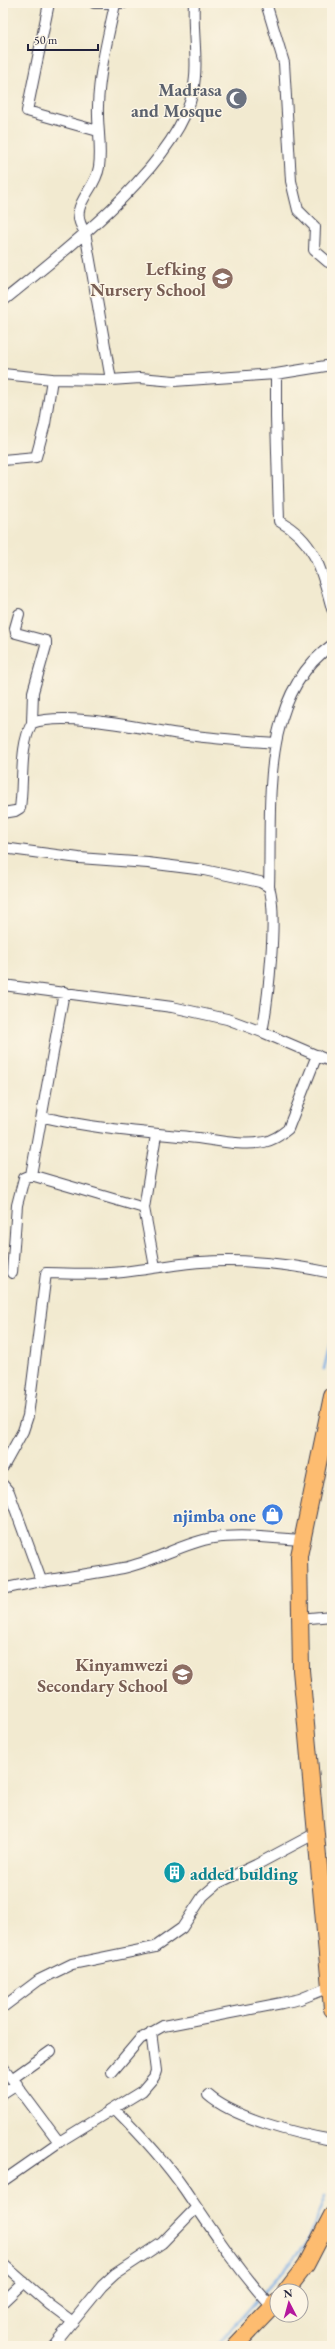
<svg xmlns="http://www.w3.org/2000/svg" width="335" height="2349" font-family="'EB Garamond',serif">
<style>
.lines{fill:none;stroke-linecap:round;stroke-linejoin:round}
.stream{stroke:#75a8e1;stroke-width:3}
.minor-casing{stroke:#414051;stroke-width:12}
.primary-casing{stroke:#414051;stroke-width:18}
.minor{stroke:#fff;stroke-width:10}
.primary{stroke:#fdbc6f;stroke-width:16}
.labels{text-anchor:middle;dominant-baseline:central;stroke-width:3;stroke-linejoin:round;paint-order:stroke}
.worship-label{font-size:18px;font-weight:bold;fill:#5b616d;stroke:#fcf5e5;text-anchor:end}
.education-label{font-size:18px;font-weight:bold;fill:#785e54;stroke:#fcf5e5;text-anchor:end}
.shop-label{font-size:18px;font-weight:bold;fill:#366cbe;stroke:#fcf5e5;text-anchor:end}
.culture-label{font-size:18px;font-weight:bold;fill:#0d838f;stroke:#fcf5e5;text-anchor:start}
</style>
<rect width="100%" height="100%" fill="#fcf5e5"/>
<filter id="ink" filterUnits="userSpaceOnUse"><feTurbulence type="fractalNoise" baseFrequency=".025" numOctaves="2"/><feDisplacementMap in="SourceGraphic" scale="8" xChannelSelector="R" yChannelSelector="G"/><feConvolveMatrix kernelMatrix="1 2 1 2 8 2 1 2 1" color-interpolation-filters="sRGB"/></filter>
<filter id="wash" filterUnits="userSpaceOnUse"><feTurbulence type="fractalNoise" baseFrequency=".012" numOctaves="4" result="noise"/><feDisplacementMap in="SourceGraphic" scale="16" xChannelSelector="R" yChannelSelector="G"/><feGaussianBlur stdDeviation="0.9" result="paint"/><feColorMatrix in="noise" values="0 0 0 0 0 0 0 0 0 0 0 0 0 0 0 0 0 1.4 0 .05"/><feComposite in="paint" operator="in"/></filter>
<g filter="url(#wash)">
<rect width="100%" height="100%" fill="#f2ead0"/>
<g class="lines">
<path class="stream" d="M324 1369 332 1335
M216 2346 305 2246 325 2197"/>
</g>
</g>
<g filter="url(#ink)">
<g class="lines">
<defs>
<path id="minor" d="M49 3 27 111 98 131
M94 3H124
M266 3 284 63 291 181 298 210 315 227 314 250 328 262 332 263
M3 301C61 254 178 165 193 91 199 62 192 32 194 3
M3 374 52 379 111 380 140 378 174 381 276 374 332 365
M276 374V417L279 521C316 541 322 572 332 609
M111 380 85 232C66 205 95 193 99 167 102 147 97 126 98 106 99 72 108 37 115 4
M3 460 36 457 45 424 52 379
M19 614 15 628 16 633 46 641V646L33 692 32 723
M3 813 15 811 20 808C24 781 19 747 32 723 68 711 147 730 187 735 217 739 247 741 276 743
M3 848 79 858 148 863 204 870 260 882 269 887C278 913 268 1002 262 1032
M269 887C272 808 258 697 332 645
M3 985 172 1007 227 1019 262 1032 332 1062
M43 1117C91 1128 139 1132 188 1137 213 1139 240 1147 264 1142 274 1140 281 1135 288 1129L317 1055
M31 1175 64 992
M155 1267 144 1208 156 1135
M12 1273 17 1205 24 1178 31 1175 144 1208
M3 1467 23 1431 28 1416 46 1273C72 1274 97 1275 123 1272 149 1269 175 1264 201 1262 244 1259 290 1264 332 1273
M3 1485 9 1492 41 1580
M3 1589C43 1579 83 1576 123 1568 154 1562 182 1543 213 1538 242 1534 273 1538 302 1540
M299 1619 332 1616
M3 2007 39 1980 72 1964 155 1947 182 1928 203 1896 218 1883 256 1865 316 1833
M3 2067 59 2142
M112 2072 140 2039 163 2026 282 2003 300 1999 330 1987
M13 2078 51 2051
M3 2093 17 2084
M208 2095C234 2118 297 2134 332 2140
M115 2109C140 2134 165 2161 185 2190 212 2230 239 2271 272 2307
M3 2181 59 2142 142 2091 154 2077 156 2071 151 2032
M3 2264 50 2305 73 2322
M3 2302 24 2282
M53 2346 102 2286 115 2274 162 2243 196 2208"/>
<path id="primary" d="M332 1396 299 1556 301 1670 332 2009
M286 2291 306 2265 332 2215
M235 2346 277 2302"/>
</defs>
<use href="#minor" class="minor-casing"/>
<use href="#primary" class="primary-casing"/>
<use href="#minor" class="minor"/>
<use href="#primary" class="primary"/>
</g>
</g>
<defs>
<symbol id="mosque-disc" viewBox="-11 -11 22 22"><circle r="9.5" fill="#6b7280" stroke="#fcf5e5"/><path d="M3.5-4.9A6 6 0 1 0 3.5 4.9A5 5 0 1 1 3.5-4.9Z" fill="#fff"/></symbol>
<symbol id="school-disc" viewBox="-11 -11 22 22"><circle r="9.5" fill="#8d6e63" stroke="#fcf5e5"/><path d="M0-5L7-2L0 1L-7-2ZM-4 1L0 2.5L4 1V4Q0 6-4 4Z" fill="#fff"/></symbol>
<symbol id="shop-disc" viewBox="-11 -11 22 22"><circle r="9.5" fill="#3f7fe0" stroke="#fcf5e5"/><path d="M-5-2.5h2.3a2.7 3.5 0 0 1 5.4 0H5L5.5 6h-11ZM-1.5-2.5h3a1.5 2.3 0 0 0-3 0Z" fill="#fff"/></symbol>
<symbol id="building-disc" viewBox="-11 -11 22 22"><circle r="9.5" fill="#0f9aa8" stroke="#fcf5e5"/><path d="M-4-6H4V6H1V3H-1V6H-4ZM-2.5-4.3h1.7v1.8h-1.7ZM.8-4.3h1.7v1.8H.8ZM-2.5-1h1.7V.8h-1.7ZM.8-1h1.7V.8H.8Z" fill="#fff"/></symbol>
</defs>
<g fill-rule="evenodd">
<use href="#mosque-disc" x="224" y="86" width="25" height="25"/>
<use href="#school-disc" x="210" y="266" width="25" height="25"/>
<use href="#shop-disc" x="260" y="1502" width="25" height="25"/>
<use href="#school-disc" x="170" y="1662" width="25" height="25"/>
<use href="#building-disc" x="162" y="1860" width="25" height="25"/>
</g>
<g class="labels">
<g class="worship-label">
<text x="222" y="89">Madrasa<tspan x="222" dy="21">and Mosque</tspan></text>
</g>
<g class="education-label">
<text x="206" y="268">Lefking<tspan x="206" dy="21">Nursery School</tspan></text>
<text x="168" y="1664">Kinyamwezi<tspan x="168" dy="21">Secondary School</tspan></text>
</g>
<g class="shop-label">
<text x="256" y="1515">njimba one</text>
</g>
<g class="culture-label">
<text x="190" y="1873">added bulding</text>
</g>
</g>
<rect width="335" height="2349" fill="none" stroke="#fcf5e5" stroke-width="16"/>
<g transform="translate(289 2303) rotate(354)"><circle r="19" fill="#fcf5e5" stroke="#a5a1a1"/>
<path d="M0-3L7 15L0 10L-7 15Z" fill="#b5179e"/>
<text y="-6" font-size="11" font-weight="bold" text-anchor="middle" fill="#22223b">N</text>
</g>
<path d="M28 44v6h70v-6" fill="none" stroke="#22223b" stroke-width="2"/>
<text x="34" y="44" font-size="12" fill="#22223b" stroke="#fcf5e5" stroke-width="3" paint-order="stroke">50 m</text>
</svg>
